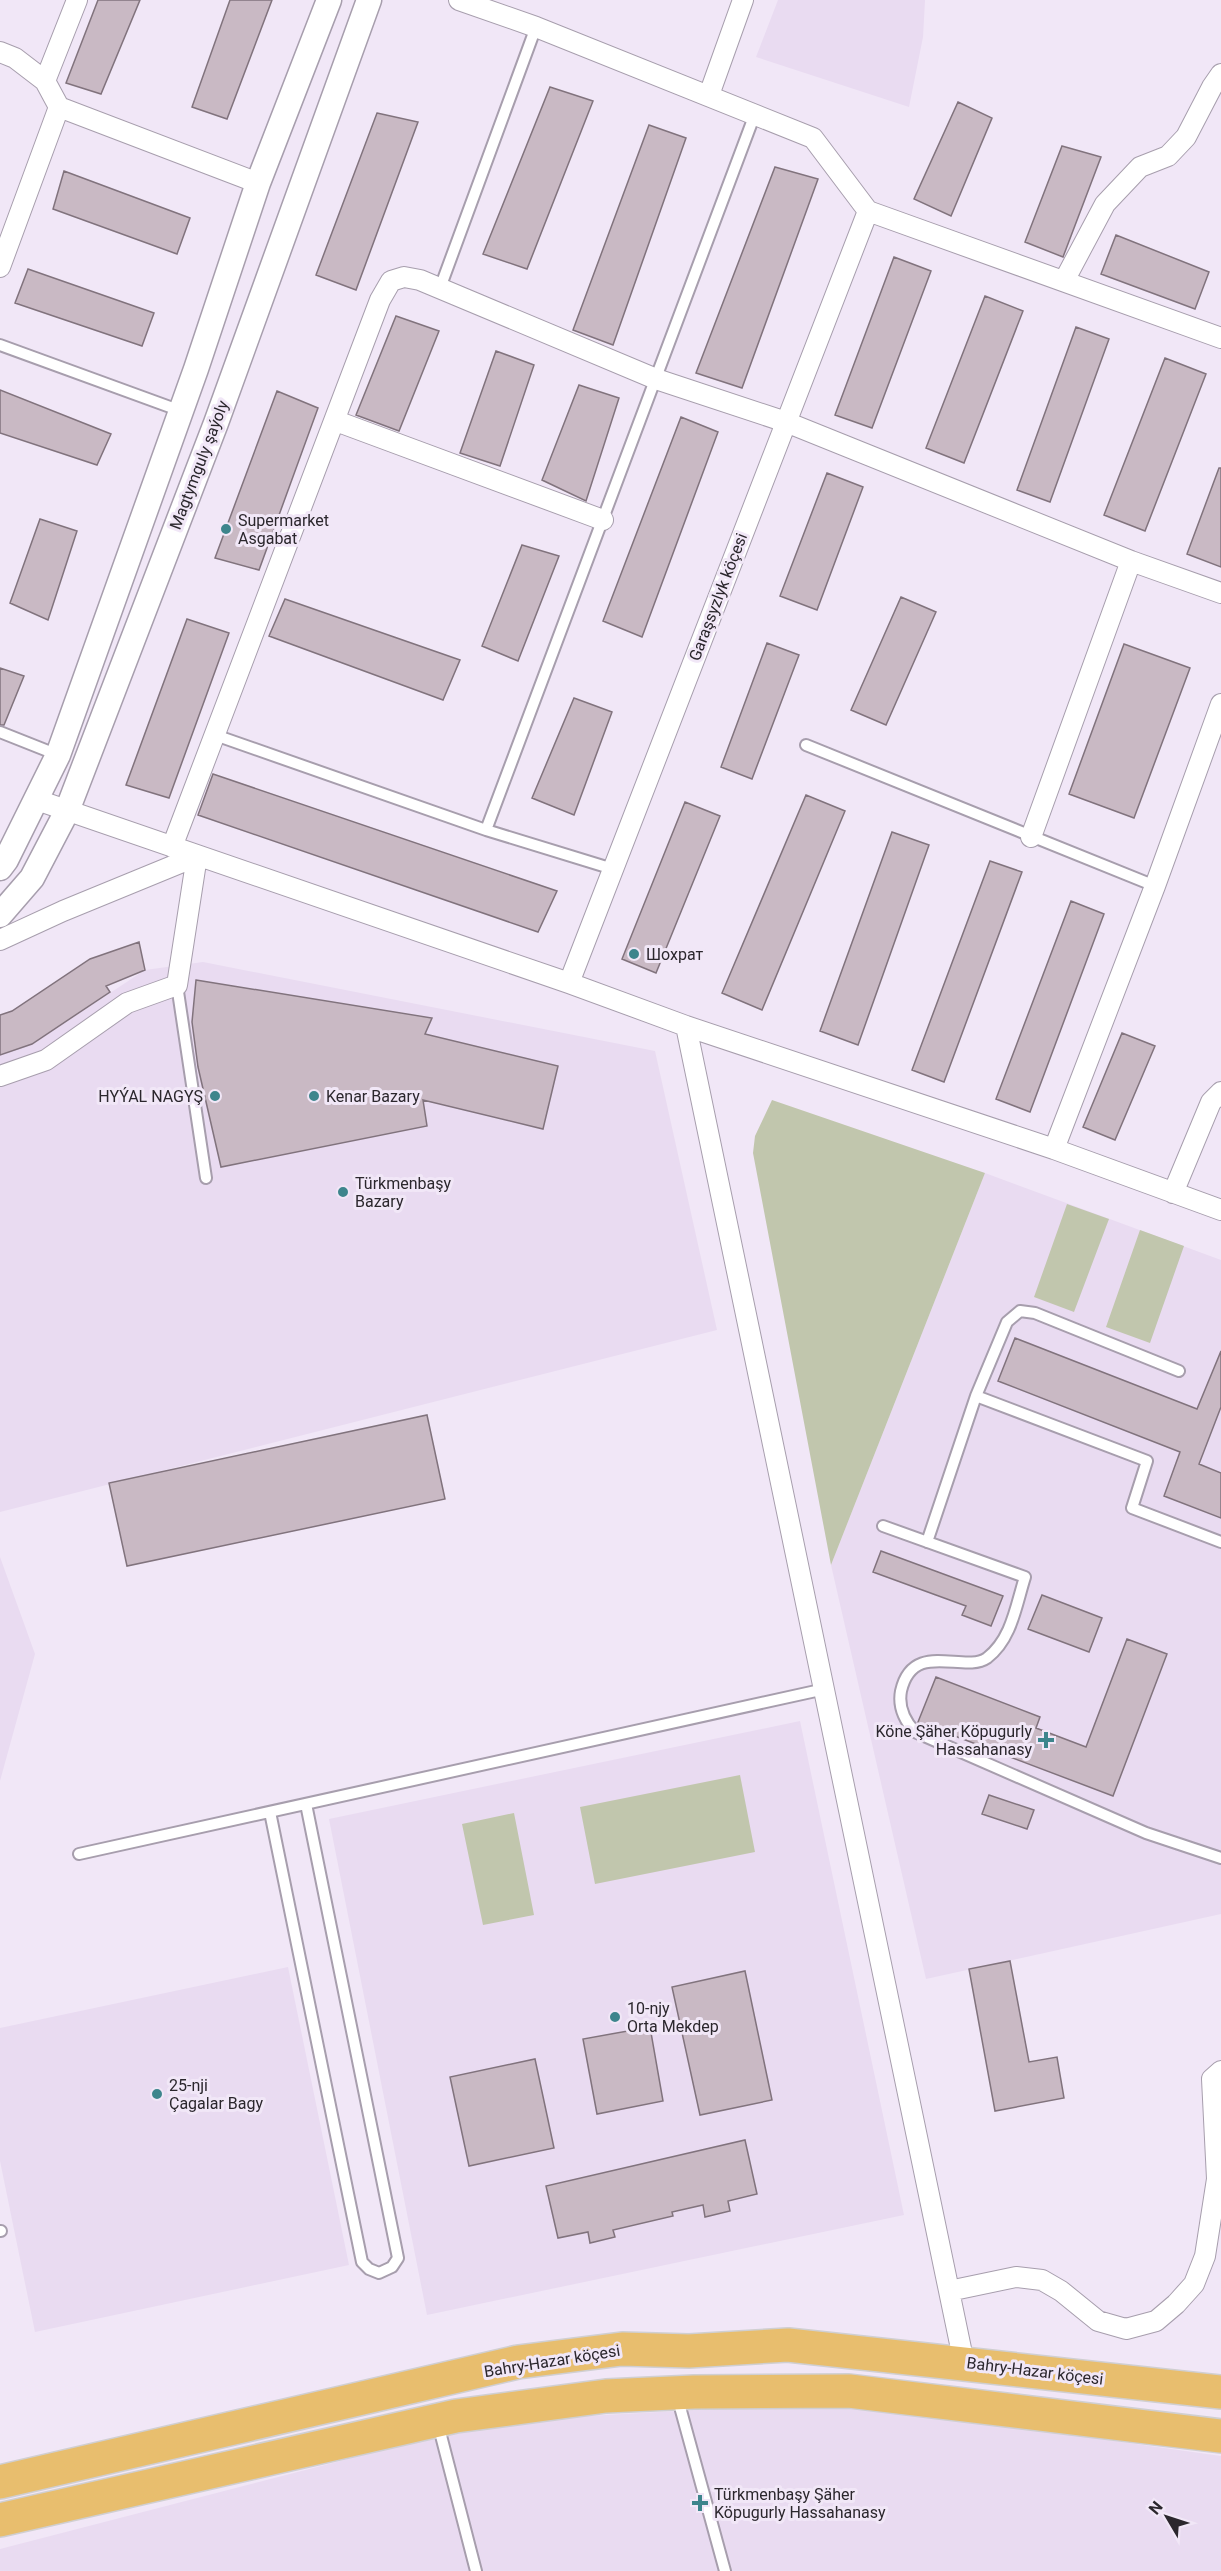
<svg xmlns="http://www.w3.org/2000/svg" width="1221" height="2571" font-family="Roboto,sans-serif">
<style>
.built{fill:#e9dbf1}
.green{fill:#c1c6ad}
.building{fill:#c9b9c4;stroke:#81737d;stroke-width:1.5}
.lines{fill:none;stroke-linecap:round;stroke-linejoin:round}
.service-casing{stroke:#a79ead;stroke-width:14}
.minor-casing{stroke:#a79ead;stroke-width:22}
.tertiary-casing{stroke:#a79ead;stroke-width:27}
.trunk-casing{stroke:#d0cfd1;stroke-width:36}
.service{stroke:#fff;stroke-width:10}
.minor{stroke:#fff;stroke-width:20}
.tertiary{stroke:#fff;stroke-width:24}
.trunk{stroke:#e8be6e;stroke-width:33}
.poi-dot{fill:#3d858c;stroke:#f1e7f7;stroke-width:2}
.labels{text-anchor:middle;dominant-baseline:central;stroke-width:6;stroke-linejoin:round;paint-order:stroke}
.street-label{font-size:16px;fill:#2b272d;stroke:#f1e7f7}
.poi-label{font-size:16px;fill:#2b272d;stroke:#f1e7f7;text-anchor:start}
</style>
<rect width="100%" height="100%" fill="#f1e7f7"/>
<path class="built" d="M778 0H925L923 37 909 107 756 57Z
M203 962 655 1051 717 1330 0 1512V1055L34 1043 145 970Z
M985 1173 1221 1260V1914L926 1979 831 1565Z
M0 1557 35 1654 0 1781Z
M800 1721 904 2215 427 2315 329 1819Z
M288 1967 349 2265 35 2332 0 2161V2028Z
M839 2402 1221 2456V2571H0V2549L495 2421Z"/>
<path class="green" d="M772 1100 985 1173 831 1565 753 1153 755 1136Z
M1067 1204 1109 1219 1074 1312 1034 1297Z
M1140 1230 1184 1246 1150 1343 1106 1327Z
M740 1775 755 1852 595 1884 580 1807Z
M514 1813 534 1915 483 1925 462 1824Z"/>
<path class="building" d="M98 0H140L101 94 66 83Z
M230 0H272L227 119 192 107Z
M550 87 593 101 527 269 483 254Z
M958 102 992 118 951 216 914 199Z
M377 113 418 122 356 290 316 275Z
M649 125 686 138 613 345 573 330Z
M1062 146 1101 157 1063 257 1025 242Z
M775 167 818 179 742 388 696 373Z
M64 171 190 218 177 254 53 209Z
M1116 235 1209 272 1195 309 1101 274Z
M894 257 931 271 872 428 835 415Z
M28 269 154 313 142 346 15 303Z
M985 296 1023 311 964 463 926 448Z
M396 316 439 331 399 431 356 415Z
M1076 327 1109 339 1050 502 1017 490Z
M496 351 534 365 500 466 460 453Z
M1165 358 1206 374 1145 531 1104 515Z
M579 385 619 398 586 501 542 480Z
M0 390 111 434 97 465 0 433Z
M277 391 318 408 259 570 215 558Z
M681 417 718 432 642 637 603 621Z
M1219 468H1221V567L1187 554Z
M827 473 863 487 817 610 780 596Z
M40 519 77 531 48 620 10 603Z
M522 545 559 556 518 661 482 646Z
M901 597 936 612 886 725 851 710Z
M285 599 460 660 443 700 269 636Z
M187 619 229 633 169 798 126 785Z
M767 643 799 655 752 779 721 767Z
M1124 644 1190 668 1134 818 1069 794Z
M0 668 24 676 4 725H0Z
M574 698 612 712 574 815 532 798Z
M213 774 557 891 538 932 198 815Z
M806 795 845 811 762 1010 722 993Z
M685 802 720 816 656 973 622 959Z
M892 832 929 845 858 1045 820 1031Z
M990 861 1022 872 944 1082 912 1070Z
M1071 901 1104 914 1030 1112 996 1099Z
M139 942 145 970 106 986 110 992 32 1044 0 1055V1015L12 1011 90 959Z
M196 980 432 1018 425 1034 558 1066 543 1129 423 1100 427 1126 221 1167 198 1067 192 1022Z
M1122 1033 1155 1046 1115 1140 1083 1127Z
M1015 1338 1197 1409 1221 1351V1407L1199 1464 1221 1473V1518L1164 1496 1180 1452 998 1381Z
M427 1415 445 1499 127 1566 109 1483Z
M881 1551 1003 1596 991 1626 962 1615 966 1606 873 1572Z
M1042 1595 1102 1618 1089 1652 1028 1629Z
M1127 1639 1167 1654 1113 1796 918 1722 936 1677 1040 1717 1036 1728 1086 1747Z
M989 1795 1034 1810 1027 1829 982 1814Z
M1010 1961 1029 2062 1057 2057 1064 2098 995 2111 969 1969Z
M745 1971 772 2100 700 2115 672 1987Z
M650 2027 663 2101 597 2114 583 2039Z
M535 2059 554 2148 469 2166 450 2077Z
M745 2140 757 2194 728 2201 730 2211 705 2217 703 2205 672 2212 673 2216 613 2230 615 2237 590 2243 588 2232 558 2238 546 2186Z"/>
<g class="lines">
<defs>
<path id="service" d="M440 288 536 27
M0 345 181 411
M0 732 58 755
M215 735 486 830 613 869
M806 745 1155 886
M486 830 755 114
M177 985 206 1178
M976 1396 1007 1322 1020 1311 1035 1313 1179 1371
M883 1526 1025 1577C1016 1605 1012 1639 987 1658 964 1674 913 1639 901 1691 898 1707 904 1720 915 1732L1146 1833 1221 1858
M927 1542 976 1396 1147 1461 1132 1508 1221 1542
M270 1812 362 2262 369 2269 379 2273 392 2267 398 2258 306 1804
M79 1854 825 1689
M0 2231H1
M677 2396 725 2571
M438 2424 476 2571"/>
<path id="minor" d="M459 0 536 27 813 138 868 211 1221 338
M0 52 15 58 45 81 59 107 258 183
M45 81 77 0
M709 95 743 0
M0 267 59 107
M1064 281 1105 204 1140 167 1168 156 1186 137 1212 87 1221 74
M336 421 603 520
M37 800 569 983 686 1026 1054 1149 1221 1210
M1031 837 1131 561
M172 847 380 300 391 281 404 277 420 280 656 379 786 422 1131 561 1221 593
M0 940 63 911 197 856
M569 983 868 211
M686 1026 964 2363
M0 1076 46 1060 127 1003 177 985 197 856
M1054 1149 1155 886 1221 704
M1173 1193 1211 1102 1221 1092
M949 2291 1016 2277 1042 2280 1061 2291 1098 2321 1126 2329 1156 2321 1176 2304 1194 2284 1205 2256 1217 2179 1212 2079 1221 2071"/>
<path id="tertiary" d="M0 868 6 860 58 755 196 369 258 183 329 0
M0 915 32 878 67 811 216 423 369 0"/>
<path id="trunk" d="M0 2482 518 2362 622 2349 689 2351 788 2345 1221 2392
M0 2520 456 2416 606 2396 694 2392 849 2391 1221 2436"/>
</defs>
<use href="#service" class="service-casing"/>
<use href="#minor" class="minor-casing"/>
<use href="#tertiary" class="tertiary-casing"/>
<use href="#trunk" class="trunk-casing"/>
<use href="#service" class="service"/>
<use href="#minor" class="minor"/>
<use href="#tertiary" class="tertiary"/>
<use href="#trunk" class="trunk"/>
</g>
<g class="poi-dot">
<circle cx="226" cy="529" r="6"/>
<circle cx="634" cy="954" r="6"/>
<circle cx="215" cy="1096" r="6"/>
<circle cx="314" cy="1096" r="6"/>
<circle cx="343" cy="1192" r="6"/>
<path d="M1043 1731h6v6h6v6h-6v6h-6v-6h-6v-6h6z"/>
<circle cx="615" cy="2017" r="6"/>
<circle cx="157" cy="2094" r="6"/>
<path d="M697 2494h6v6h6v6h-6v6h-6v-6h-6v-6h6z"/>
</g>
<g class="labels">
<g class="street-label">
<text transform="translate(199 465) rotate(-69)">Magtymguly şaýoly</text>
<text transform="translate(718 597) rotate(-69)">Garaşsyzlyk köçesi</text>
<text transform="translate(552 2361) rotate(-9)">Bahry-Hazar köçesi</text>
<text transform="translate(1035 2371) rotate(7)">Bahry-Hazar köçesi</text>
</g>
<g class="poi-label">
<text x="238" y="520">Supermarket<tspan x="238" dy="18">Asgabat</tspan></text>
<text x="646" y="954">Шохрат</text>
<text x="203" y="1096" text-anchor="end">HYÝAL NAGYŞ</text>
<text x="326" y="1096">Kenar Bazary</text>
<text x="355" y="1183">Türkmenbaşy<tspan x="355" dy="18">Bazary</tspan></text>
<text x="1032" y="1731" text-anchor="end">Köne Şäher Köpugurly<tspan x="1032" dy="18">Hassahanasy</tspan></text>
<text x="627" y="2008">10-njy<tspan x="627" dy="18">Orta Mekdep</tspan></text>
<text x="169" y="2085">25-nji<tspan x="169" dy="18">Çagalar Bagy</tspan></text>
<text x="714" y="2494">Türkmenbaşy Şäher<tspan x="714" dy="18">Köpugurly Hassahanasy</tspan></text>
</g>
</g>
<g transform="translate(1167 2517) rotate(309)" stroke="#f1e7f7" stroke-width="4.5" paint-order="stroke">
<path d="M0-4.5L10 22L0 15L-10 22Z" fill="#2b272d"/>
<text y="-9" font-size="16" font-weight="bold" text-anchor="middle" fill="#2b272d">N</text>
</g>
</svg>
